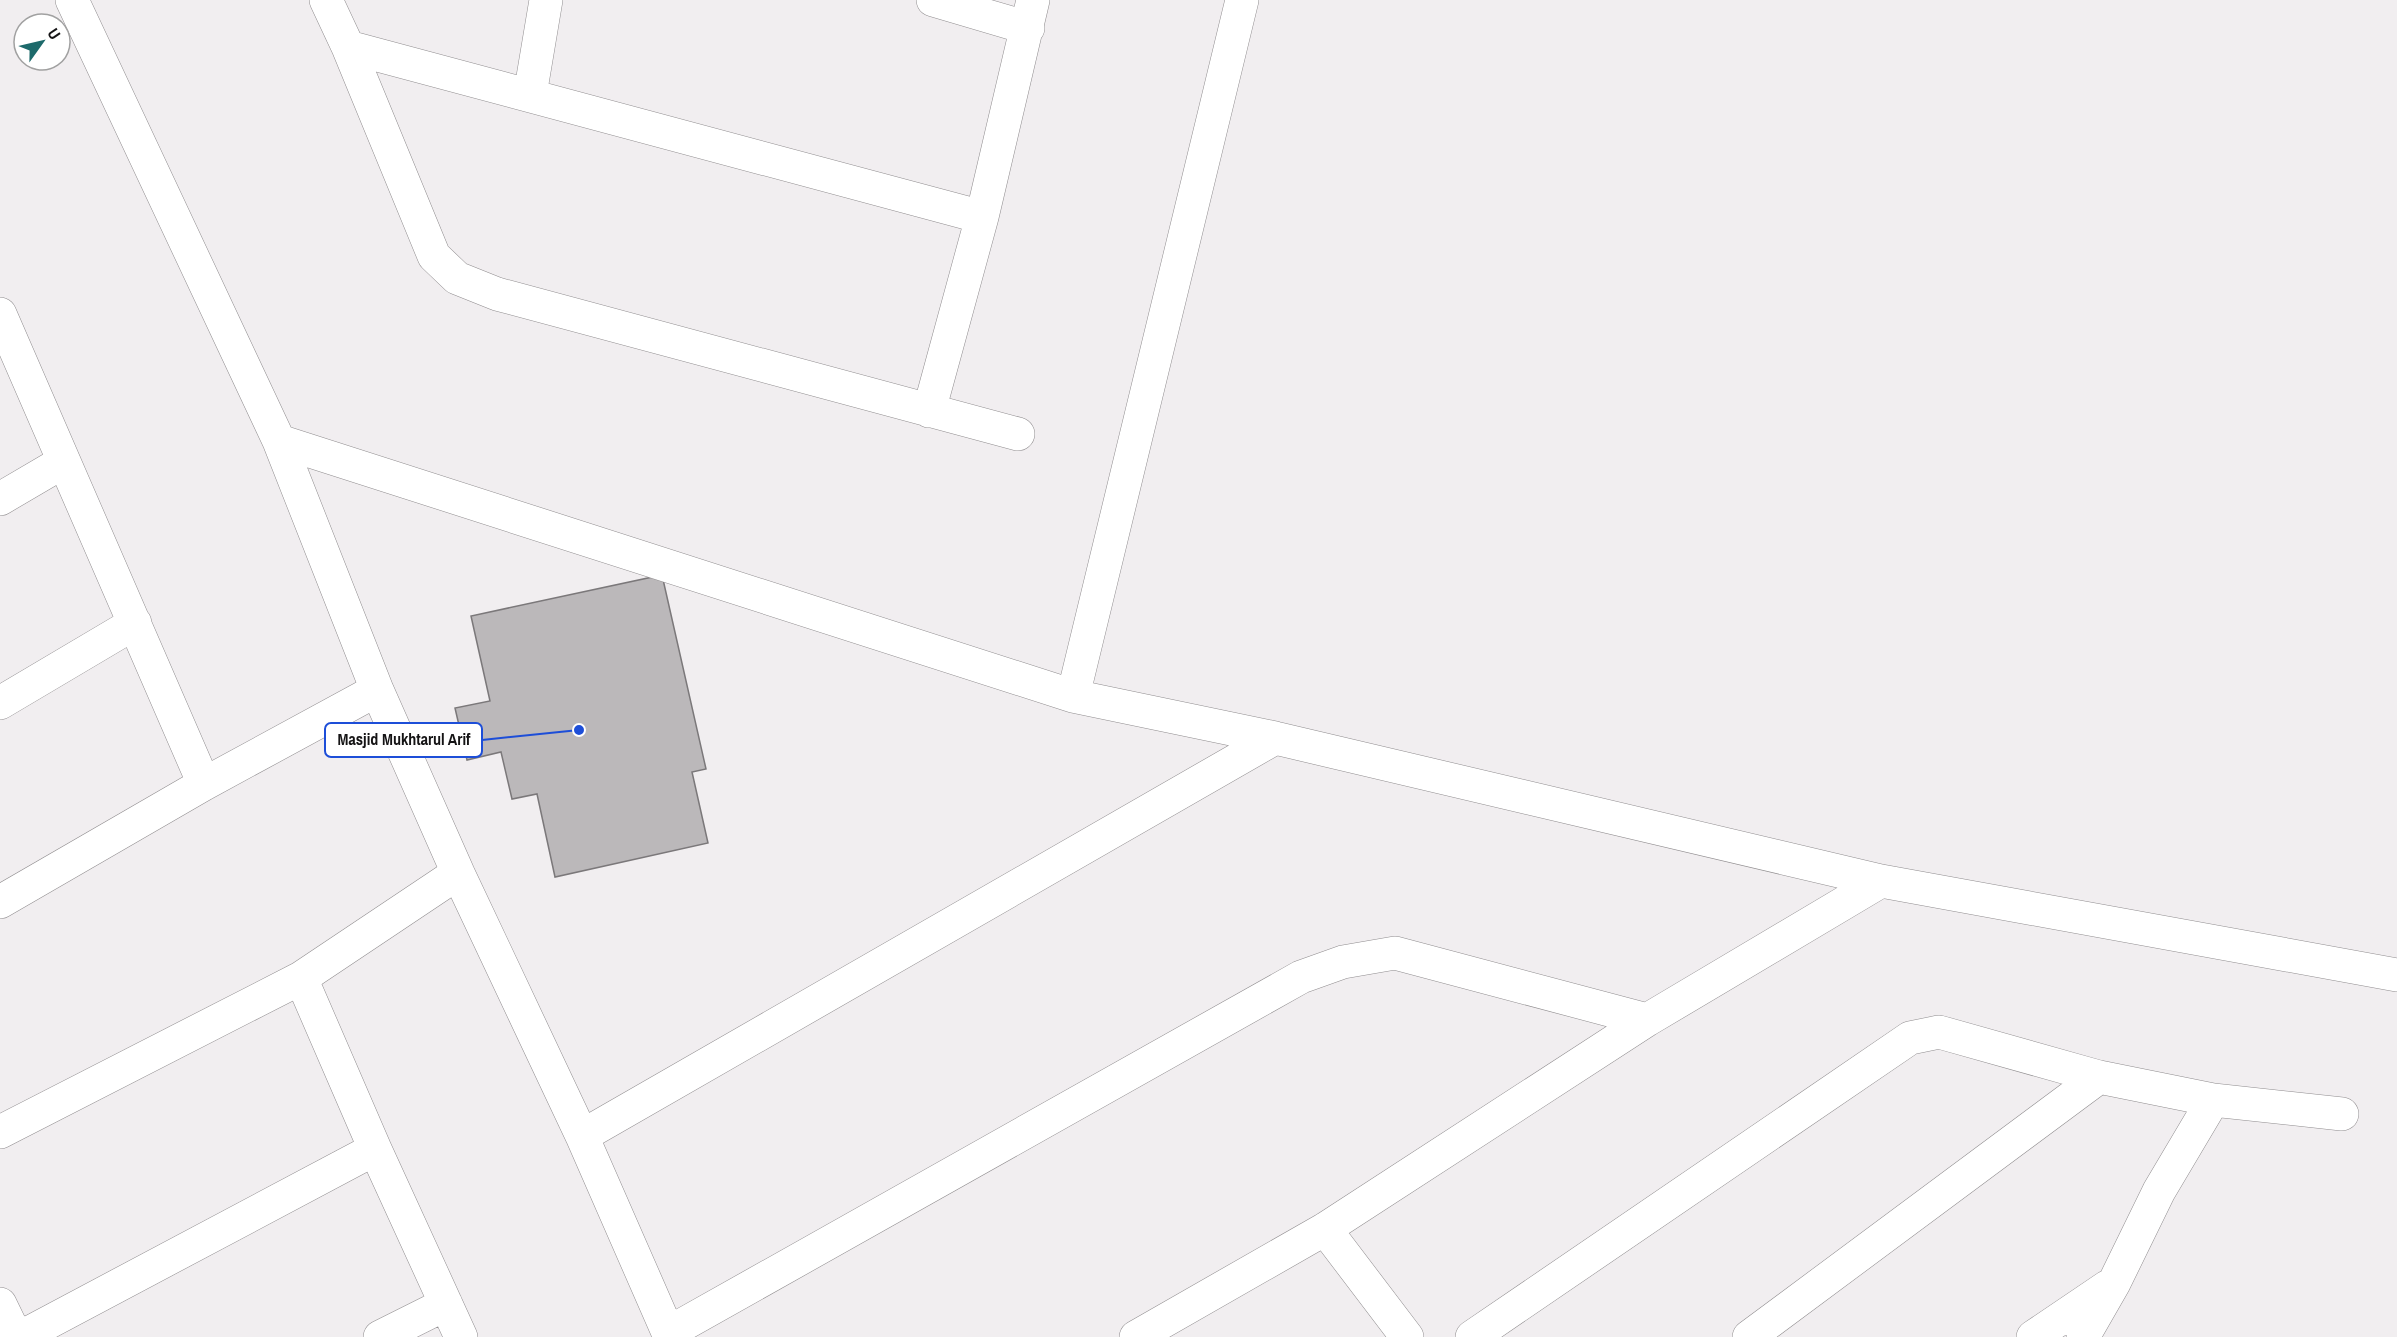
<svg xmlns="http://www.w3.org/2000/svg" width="2397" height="1337" font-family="'Archivo Narrow',sans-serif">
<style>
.building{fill:#bbb8ba;stroke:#7b787a;stroke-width:1.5}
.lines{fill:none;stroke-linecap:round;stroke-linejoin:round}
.minor-casing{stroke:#908d8f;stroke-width:34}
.minor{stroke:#fff;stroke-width:33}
.leader{fill:none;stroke:#1d4ed8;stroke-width:2}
.callout-dot{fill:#1d4ed8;stroke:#fff;stroke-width:2}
.callout{fill:#fff;stroke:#1d4ed8;stroke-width:2}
.callout-label{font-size:16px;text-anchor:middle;font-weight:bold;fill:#151415}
</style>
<rect width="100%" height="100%" fill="#f1eef0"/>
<path class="building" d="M662 575 706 769 692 772 708 843 555 877 537 794 512 799 501 752 467 760 455 708 490 701 471 616Z"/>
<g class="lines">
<defs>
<path id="minor" d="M72 0 279 441 377 690 458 873 582 1136 670 1337
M326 0 348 47 434 256 457 278 497 294 1018 434
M933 0 1028 28
M348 47 982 217
M530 95 546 0
M0 314 204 784
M929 411 982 217 1033 0
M279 441 1073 696 1275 738 1881 881 2397 975
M0 499 63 462
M1073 696 1242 0
M0 703 135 623
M0 902 204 784 377 690
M301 978 375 1149 461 1337
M0 1132 301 978 458 873
M582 1136 1275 738
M1325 1229 1407 1337
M0 1304 16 1337
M668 1333 1301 977 1343 962 1395 953 1647 1020
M21 1337 375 1149
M380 1337 446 1304
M1136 1337 1325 1229 1647 1020 1881 881
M1472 1337 1910 1038 1939 1032 2099 1077 2213 1100 2342 1114
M1749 1337 2099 1077
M2033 1337 2107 1287
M2083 1337 2114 1283 2159 1191 2213 1100"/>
</defs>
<use href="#minor" class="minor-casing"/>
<use href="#minor" class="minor"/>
</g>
<path class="leader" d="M579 730L482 740"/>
<circle class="callout-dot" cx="579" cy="730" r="6"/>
<rect class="callout" x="325" y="723" width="157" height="34" rx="6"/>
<g class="callout-label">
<text x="404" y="745">Masjid Mukhtarul Arif</text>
</g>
<g transform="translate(42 42) rotate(56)"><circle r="28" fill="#ffffff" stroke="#a1a1a1" stroke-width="1.5"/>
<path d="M0-4.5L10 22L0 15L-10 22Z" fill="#1d6a6b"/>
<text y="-9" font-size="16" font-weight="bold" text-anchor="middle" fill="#151415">U</text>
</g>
</svg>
